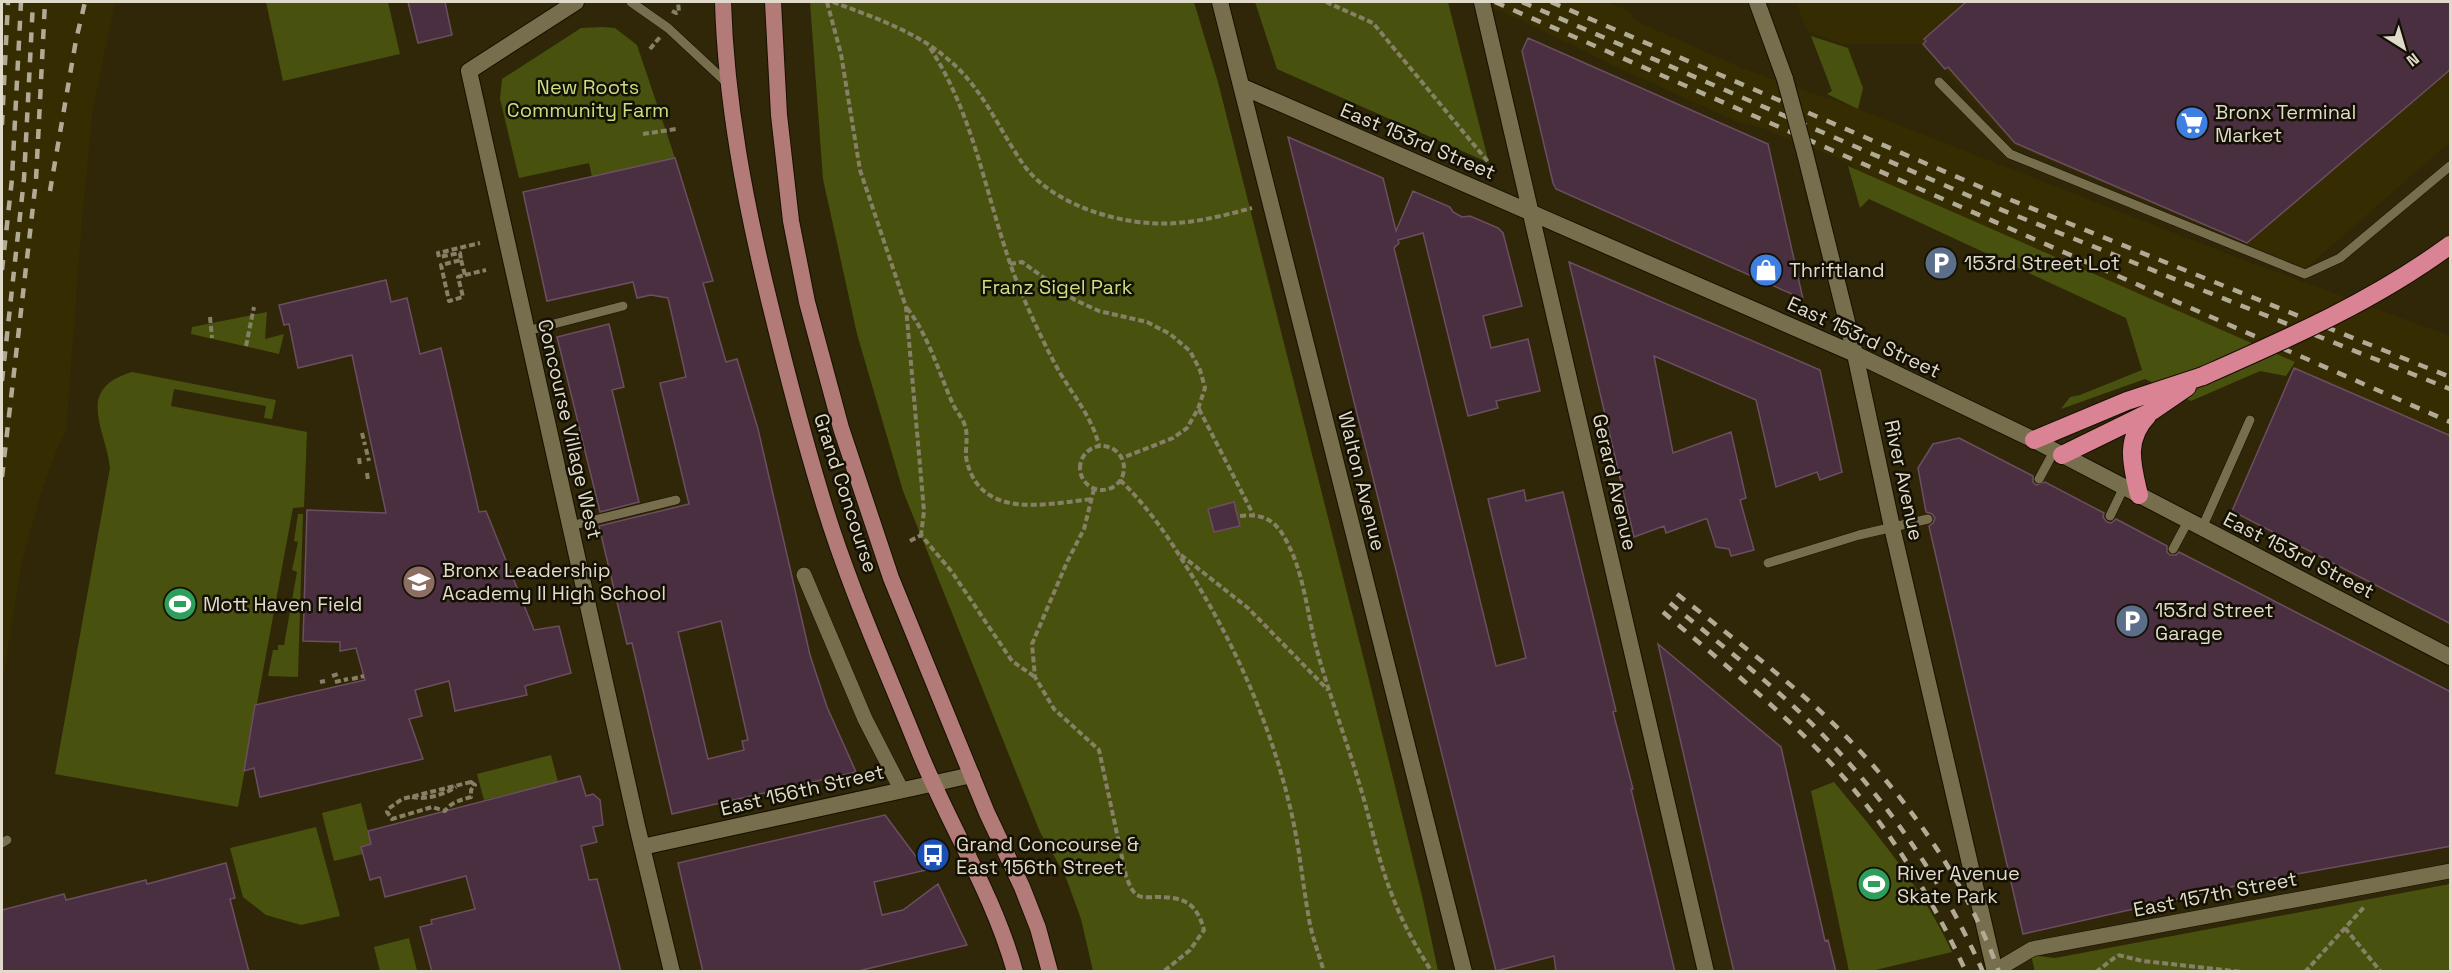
<svg xmlns="http://www.w3.org/2000/svg" width="2452" height="973" font-family="'Space Grotesk',sans-serif">
<style>
.built{fill:#362c02}
.green{fill:#48520e}
.building{fill:#4a2f41;stroke:#6c4e61;stroke-width:1.5;fill-rule:evenodd}
.lines{fill:none;stroke-linecap:round;stroke-linejoin:round}
.service-casing{stroke:#161000;stroke-width:10}
.pedestrian-casing{stroke:#161000;stroke-width:16}
.minor-casing{stroke:#161000;stroke-width:18}
.secondary-casing{stroke:#161000;stroke-width:18}
.primary-casing{stroke:#161000;stroke-width:18}
.motorway-casing{stroke:#161000;stroke-width:20}
.path{stroke:#868067;stroke-width:4;stroke-dasharray:6 3;stroke-linecap:butt}
.service{stroke:#776e4d;stroke-width:9}
.pedestrian{stroke:#776e4d;stroke-width:15}
.minor{stroke:#776e4d;stroke-width:16}
.secondary{stroke:#776e4d;stroke-width:16}
.primary{stroke:#b27b78;stroke-width:16}
.motorway{stroke:#da8394;stroke-width:18}
.rail{stroke:#b1ab96;stroke-width:4.5;stroke-dasharray:10 10;stroke-linecap:butt}
.secondary-bridge-casing{stroke:#161000;stroke-width:18;stroke-linecap:butt}
.motorway-bridge-casing{stroke:#161000;stroke-width:20;stroke-linecap:butt}
.secondary-bridge{stroke:#776e4d;stroke-width:16}
.motorway-bridge{stroke:#da8394;stroke-width:18}
.labels{text-anchor:middle;dominant-baseline:central;stroke-width:5;stroke-linejoin:round;paint-order:stroke}
.park-label{font-size:20px;fill:#ccde81;stroke:#141004}
.poi-label{font-size:20px;fill:#dfdac9;stroke:#141004;text-anchor:start}
.street-label{font-size:20px;fill:#dfdac9;stroke:#141004}
</style>
<rect width="100%" height="100%" fill="#2f2707"/>
<path class="built" d="M2 2H115L93 108 83 207 66 431 57 449 41 493 22 562 2 685Z
M1478 2H1606L1631 12 1634 20 1749 71 1858 109 2241 259 2450 336V436L2294 368 2295 362 1856 170 1852 164 1760 127 1740 123 1616 67 1523 21Z
M1796 2H2450V142L2305 269 2014 145 1921 44H1842L1807 31Z"/>
<path class="green" d="M266 2H388L400 54 283 81Z
M810 2H1194L1218 82 1366 668 1423 900 1438 971H1093L1081 919 1065 875 1040 832 903 491 857 334 823 179Z
M1255 2H1448L1489 163 1277 69Z
M603 27 615 28 637 45 675 158 592 177 589 163 519 178 500 99 502 79 581 28Z
M1811 36 1848 48 1863 88 1858 109 1827 94 1832 91Z
M1848 166 2295 362 2286 376 2260 371 2191 401 2145 379 2061 409 2070 397 2080 395 2142 370 2126 318 1869 199 1860 208Z
M267 312 265 339 284 334 279 354 191 334 192 327Z
M132 372 276 400 272 419 264 418 266 406 174 389 171 406 307 432 304 507 293 508 238 807 55 774 110 468C106 429 74 389 132 372Z
M298 514H303L298 677 268 676 273 650H278V645H284L297 572 292 570 298 542 294 541Z
M551 755 558 782 484 800 477 774Z
M1834 782C1878 835 1923 889 1952 952L1871 971H1849L1811 791Z
M361 803 371 844 363 854 334 861 322 813Z
M316 827 340 916 301 925 266 915 243 897 230 848Z
M2450 884V971L2035 972 2031 955 2055 958Z
M409 938 417 971H380L374 947Z"/>
<path class="building" d="M408 2H445L452 35 418 43Z
M1966 2H2451V69L2247 243 2015 143 1948 67 1945 69 1923 44 1926 41 1924 39Z
M1528 38 1768 144 1803 299 1556 189 1553 183 1522 51Z
M1288 137 1383 178 1396 231 1413 191 1450 207 1453 212 1462 217 1470 216 1498 228 1503 233 1522 306 1483 316 1491 348 1528 339 1540 391 1496 401 1498 408 1468 416 1423 233 1398 240 1399 243 1394 248 1496 666 1526 658 1488 499 1524 490 1526 501 1563 492 1616 711 1613 712 1633 789H1631L1675 972H1556L1554 956 1496 971Z
M675 158 713 281 703 283 726 362 737 359 758 429 810 655 827 707 856 772 672 814 632 643 627 644 599 526 689 504 660 383 686 377 668 298 651 295 637 298 633 282 547 301 523 192ZM721 621 748 740 742 741 744 750 708 759 678 632Z
M1569 262 1820 370 1842 472 1820 480 1817 472 1776 487 1756 400 1654 356 1673 453 1731 432 1746 498 1740 500 1754 550 1731 556 1729 549 1716 547 1707 519H1705L1666 533 1664 526 1634 537Z
M386 280 391 302 407 298 420 354 441 348 479 512 486 511 534 630 559 626 571 673 525 686 527 695 455 711 449 681 415 690 422 716 409 719 423 759 260 797 254 768 244 771 255 705 365 680 356 648 340 651V642L303 641 307 510 386 513 352 355 298 368 289 324 284 325 279 305Z
M609 324 624 387 612 390 639 502 600 512 557 337Z
M2294 368 2451 436V624L2232 511Z
M1959 438 2033 476V482L2036 485 2045 482 2104 513 2103 517 2107 522 2111 523 2116 519 2167 546V552L2170 555H2176L2179 552 2451 692V846L2253 882 2023 934 1929 526 1933 523 1935 518 1932 514 1926 512 1918 468 1933 444Z
M1234 502 1240 526 1214 532 1208 509Z
M1658 644 1781 747 1825 941 1828 940 1836 972H1734Z
M580 776 586 796 593 794 600 800 603 825 593 827 597 842 581 846 589 880 597 879 621 972H432L420 927 432 924 431 920 475 909 466 876 385 897 380 877 370 880 361 847 371 844 368 831Z
M885 815 926 870 874 882 882 915 903 910 938 884 967 945 854 972H703L678 863Z
M226 863 235 898 230 899 249 972H2V910L64 894 66 900 146 880 147 884Z"/>
<g class="lines">
<defs>
<path id="service" d="M631 2 668 28 727 83
M1939 82 2010 154 2305 274 2340 258 2450 166
M527 331 623 306
M2039 479 2054 451
M2110 516 2124 487
M570 526 676 500
M2202 528 2250 420
M2173 549 2188 521
M1768 563 1859 535 1928 519
M2 843 7 840"/>
<path id="pedestrian" d="M804 575 865 719 901 789
M1995 971 2032 949 2450 871"/>
<path id="minor" d="M576 2 469 71 637 826 672 972
M1220 2 1464 972
M1482 2 1706 972
M1243 87 1855 354 2034 440 2450 657
M642 847 972 775"/>
<path id="secondary" d="M1757 2 1785 79
M1805 153 1855 354 1892 527 1995 972"/>
<path id="primary" d="M723 2C726 102 745 202 769 300 785 366 802 432 822 498 847 582 884 664 917 746 947 822 993 892 1015 972
M773 2 779 115 791 221 807 302 841 428 891 578 987 813 1022 887 1038 928 1050 972"/>
<path id="motorway" d="M2034 440 2127 401 2203 376
M2062 455 2152 411 2187 387
M2139 495C2132 465 2124 440 2148 415"/>
</defs>
<use href="#service" class="service-casing"/>
<use href="#pedestrian" class="pedestrian-casing"/>
<use href="#minor" class="minor-casing"/>
<use href="#secondary" class="secondary-casing"/>
<use href="#primary" class="primary-casing"/>
<use href="#motorway" class="motorway-casing"/>
<path class="path" d="M827 2 841 54 860 170 906 307 924 511 921 535
M833 2C873 17 918 32 950 61 982 88 998 127 1021 161 1046 200 1105 220 1149 223 1183 226 1219 217 1252 208
M1326 2 1373 23 1489 163
M672 11 676 13 679 12 678 2
M930 48C980 124 988 217 1024 299 1035 324 1047 350 1060 373 1075 398 1091 416 1099 445
M650 49 660 37
M643 134 676 129
M461 260 465 275 458 277 463 297 449 301 441 265 461 260 460 253 439 257 438 253 480 243
M1010 264 1022 262 1075 300 1099 311 1147 322 1170 334 1190 351 1200 370 1205 388 1198 409 1187 428 1173 438 1122 458
M465 275 486 270
M907 308C928 335 938 370 952 402 955 410 963 418 965 426 969 438 964 451 967 462 982 520 1046 504 1092 499
M210 317 212 338
M246 346 254 307
M1199 409 1253 514
M362 433 365 445
M1080 468a22 22 0 1 1 44 0a22 22 0 1 1-44 0Z
M366 449 369 461
M359 458 360 465
M367 473 368 480
M1120 480C1147 506 1167 535 1186 566 1232 638 1269 720 1289 803 1299 842 1302 880 1309 919 1312 937 1319 954 1324 972
M1094 489 1084 529 1067 562 1032 644 1035 677 1054 709 1099 750 1126 876C1129 883 1131 892 1139 896 1144 898 1152 897 1158 897 1185 897 1197 904 1204 930L1190 950 1163 972
M1240 516C1263 513 1276 520 1287 542 1304 574 1307 612 1316 647 1329 694 1346 739 1360 786 1371 822 1378 860 1392 895 1402 922 1416 947 1432 972
M910 541 921 535 952 572 1012 661 1035 677
M1181 555 1248 608 1328 690
M332 676 338 674
M352 679 364 676
M320 682 325 681
M335 682 348 679
M471 782 475 785 471 790V797C461 800 451 802 445 811L432 807 392 819 387 812 388 809 402 799Z
M412 797C426 800 443 795 456 787
M2345 928 2381 972
M2118 955 2143 961 2243 972
M2096 972 2118 955
M2305 972 2365 906"/>
<use href="#service" class="service"/>
<use href="#pedestrian" class="pedestrian"/>
<use href="#minor" class="minor"/>
<use href="#secondary" class="secondary"/>
<use href="#primary" class="primary"/>
<use href="#motorway" class="motorway"/>
<path class="rail" d="M1495 2 2450 422
M1522 2 1997 208 2450 389
M1551 2 2006 198 2450 377
M2 125 8 2
M50 191 76 40 85 2
M2 270 12 179 21 2
M2 381 24 179 33 2
M2 477 36 180 45 2
M1677 594C1725 632 1774 669 1819 710 1896 782 1963 872 1999 972
M1670 603C1717 642 1766 679 1809 721 1883 794 1941 877 1983 972
M1663 612C1718 659 1775 705 1826 758 1884 819 1931 895 1966 972"/>
<defs>
<path id="secondary-bridge" d="M1785 79 1805 153"/>
<path id="motorway-bridge" d="M2203 376C2289 338 2374 301 2450 245"/>
</defs>
<use href="#secondary-bridge" class="secondary-bridge-casing"/>
<use href="#motorway-bridge" class="motorway-bridge-casing"/>
<use href="#secondary-bridge" class="secondary-bridge"/>
<use href="#motorway-bridge" class="motorway-bridge"/>
</g>
<defs>
<symbol id="supermarket-disc" viewBox="-11 -11 22 22"><circle r="9.5" fill="#3f7fe0" stroke="#141004"/><path d="M-6-5.5h2.5l.6 2H6L4.5 2H-2.5L-4.4-4H-6ZM-1.5 3.2a1.3 1.3 0 1 0 .1 0ZM3 3.2a1.3 1.3 0 1 0 .1 0Z" fill="#fff"/></symbol>
<symbol id="parking-disc" viewBox="-11 -11 22 22"><circle r="9.5" fill="#5c6f8a" stroke="#141004"/><path d="M-3.5-5.5H1a3.5 3.5 0 0 1 0 7H-1V5.5H-3.5ZM-1-3.4V-.6H.8a1.4 1.4 0 0 0 0-2.8Z" fill="#fff"/></symbol>
<symbol id="shop-disc" viewBox="-11 -11 22 22"><circle r="9.5" fill="#3f7fe0" stroke="#141004"/><path d="M-5-2.5h2.3a2.7 3.5 0 0 1 5.4 0H5L5.5 6h-11ZM-1.5-2.5h3a1.5 2.3 0 0 0-3 0Z" fill="#fff"/></symbol>
<symbol id="school-disc" viewBox="-11 -11 22 22"><circle r="9.5" fill="#8d6e63" stroke="#141004"/><path d="M0-5L7-2L0 1L-7-2ZM-4 1L0 2.5L4 1V4Q0 6-4 4Z" fill="#fff"/></symbol>
<symbol id="stadium-disc" viewBox="-11 -11 22 22"><circle r="9.5" fill="#2e9e5b" stroke="#141004"/><path d="M0-5a6.5 5 0 1 0 0 10a6.5 5 0 1 0 0-10ZM-3.5-1.8h7v3.6h-7Z" fill="#fff"/></symbol>
<symbol id="bus-disc" viewBox="-11 -11 22 22"><circle r="9.5" fill="#1a4fb4" stroke="#141004"/><path d="M-5-6H5V4H4V6H2V4H-2V6H-4V4H-5ZM-3.5-4V0h7V-4ZM-3.5 1.2v1.5H-2V1.2ZM2 1.2v1.5H3.5V1.2Z" fill="#fff"/></symbol>
</defs>
<g fill-rule="evenodd">
<use href="#supermarket-disc" x="2173" y="104" width="38" height="38"/>
<use href="#parking-disc" x="1922" y="244" width="38" height="38"/>
<use href="#shop-disc" x="1747" y="251" width="38" height="38"/>
<use href="#school-disc" x="400" y="563" width="38" height="38"/>
<use href="#stadium-disc" x="161" y="585" width="38" height="38"/>
<use href="#parking-disc" x="2113" y="602" width="38" height="38"/>
<use href="#bus-disc" x="914" y="836" width="38" height="38"/>
<use href="#stadium-disc" x="1855" y="865" width="38" height="38"/>
</g>
<g class="labels">
<g class="park-label">
<text x="588" y="87">New Roots<tspan x="588" dy="23">Community Farm</tspan></text>
<text x="1057" y="287">Franz Sigel Park</text>
</g>
<g class="poi-label">
<text x="2215" y="112">Bronx Terminal<tspan x="2215" dy="23">Market</tspan></text>
<text x="1964" y="263">153rd Street Lot</text>
<text x="1789" y="270">Thriftland</text>
<text x="442" y="570">Bronx Leadership<tspan x="442" dy="23">Academy II High School</tspan></text>
<text x="203" y="604">Mott Haven Field</text>
<text x="2155" y="610">153rd Street<tspan x="2155" dy="23">Garage</tspan></text>
<text x="956" y="844">Grand Concourse &amp;<tspan x="956" dy="23">East 156th Street</tspan></text>
<text x="1897" y="873">River Avenue<tspan x="1897" dy="23">Skate Park</tspan></text>
</g>
<g class="street-label">
<text transform="translate(1418 141) rotate(23)">East 153rd Street</text>
<text transform="translate(1864 337) rotate(25)">East 153rd Street</text>
<text transform="translate(570 429) rotate(77)">Concourse Village West</text>
<text transform="translate(1904 480) rotate(78)">River Avenue</text>
<text transform="translate(1362 481) rotate(76)">Walton Avenue</text>
<text transform="translate(1615 482) rotate(77)">Gerard Avenue</text>
<text transform="translate(846 493) rotate(72)">Grand Concourse</text>
<text transform="translate(2299 555) rotate(27)">East 153rd Street</text>
<text transform="translate(802 790) rotate(-13)">East 156th Street</text>
<text transform="translate(2215 894) rotate(-11)">East 157th Street</text>
</g>
</g>
<rect width="2452" height="973" fill="none" stroke="#dfdac9" stroke-width="6"/>
<g transform="translate(2404 48) rotate(143)" stroke="#141004" stroke-width="4.5" paint-order="stroke">
<path d="M0-4.5L10 22L0 15L-10 22Z" fill="#dfdac9"/>
<text y="-9" font-size="16" font-weight="bold" text-anchor="middle" fill="#dfdac9">N</text>
</g>
</svg>
